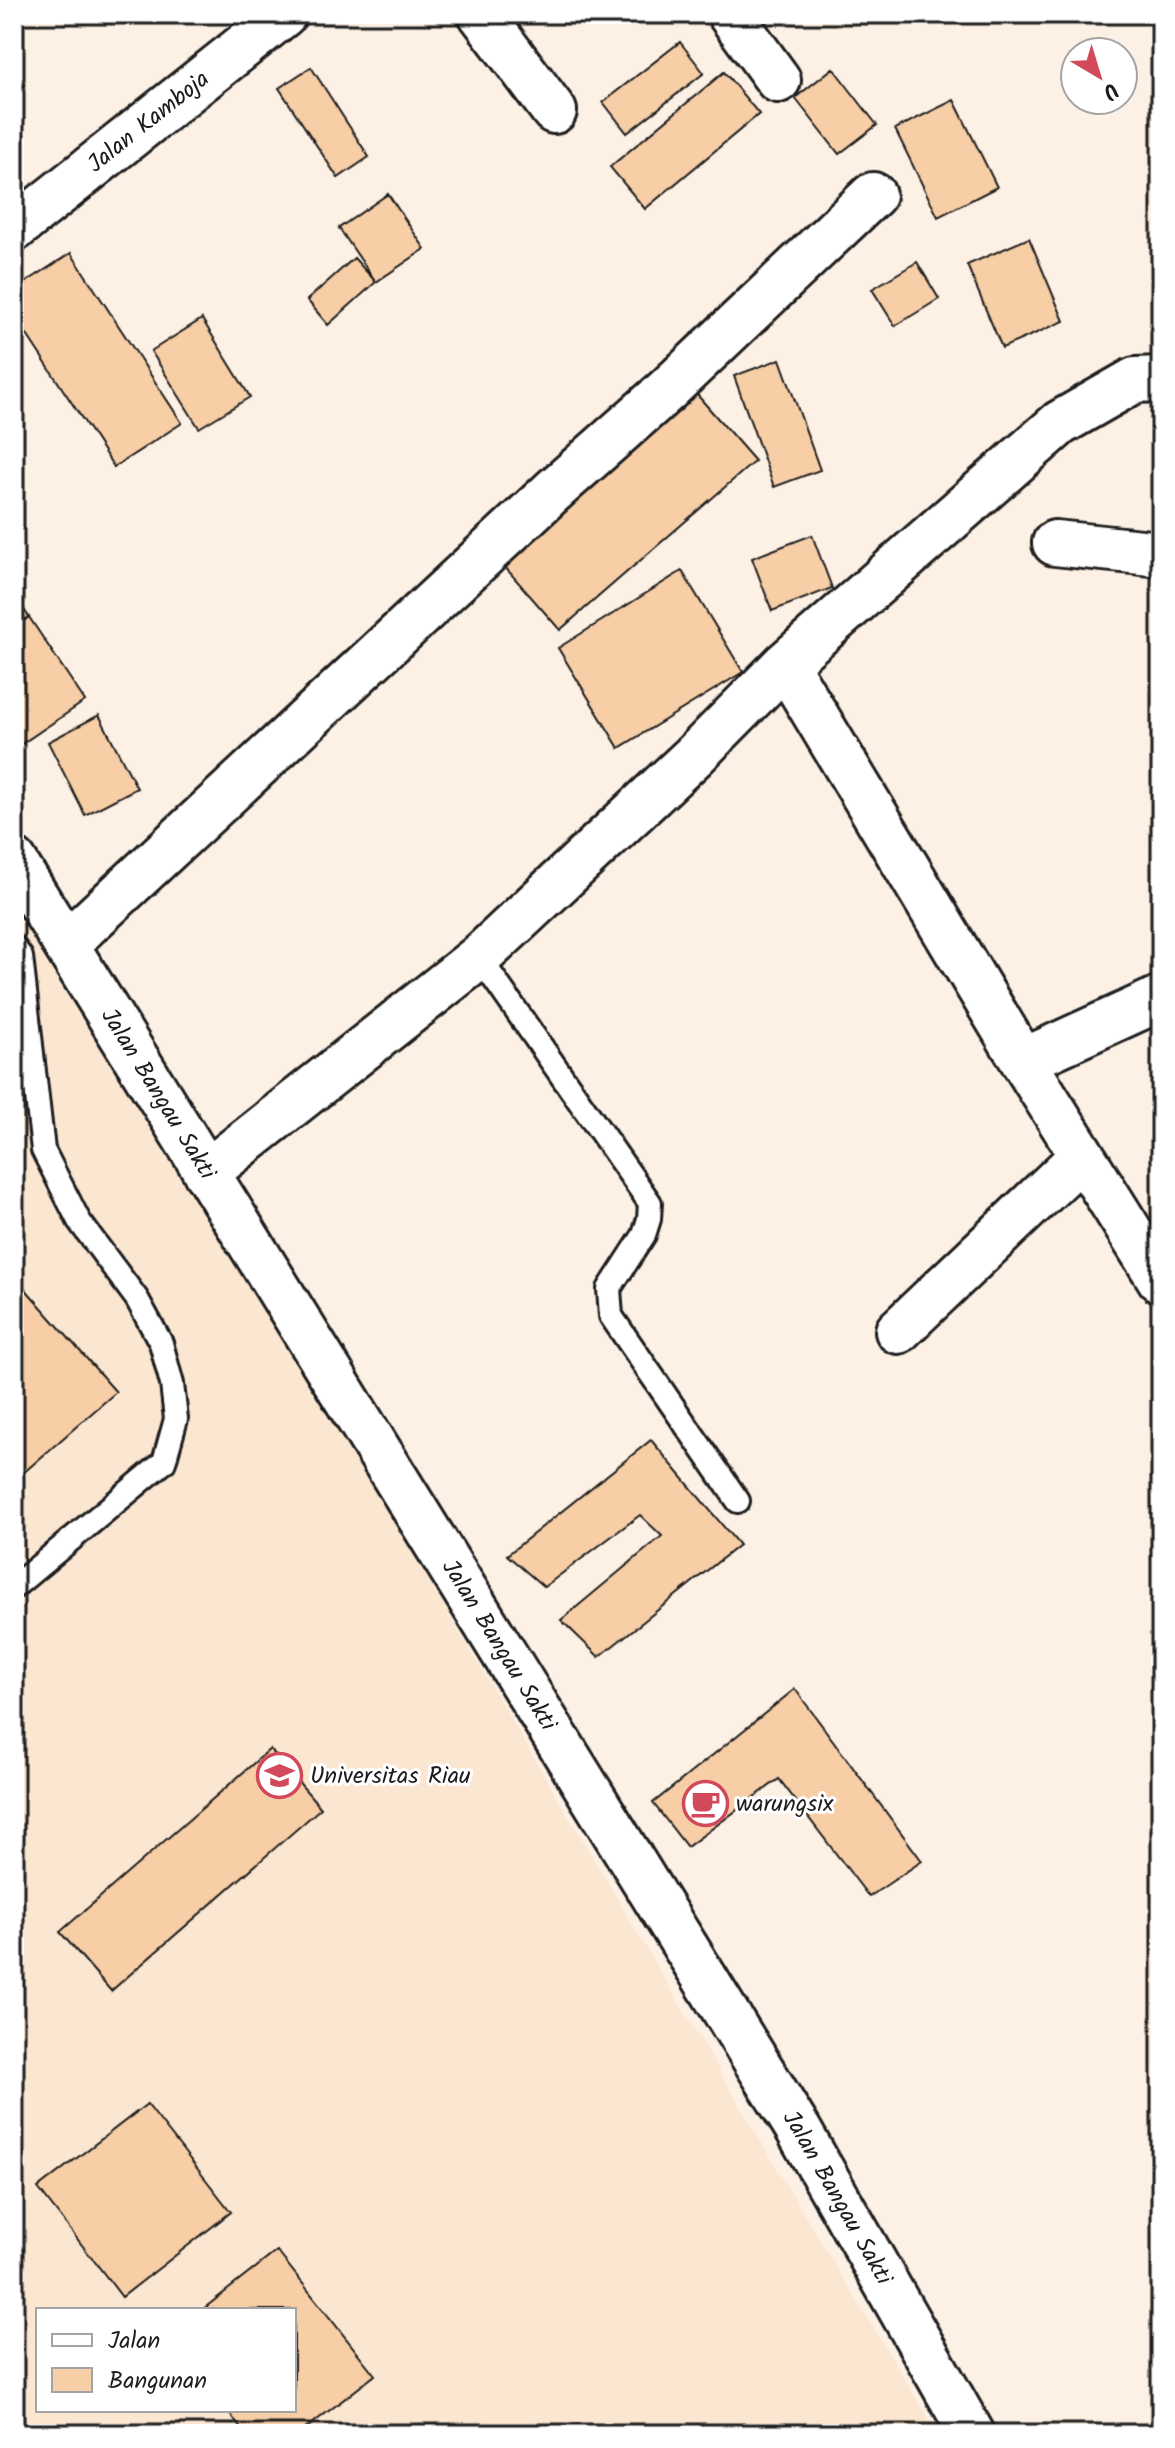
<svg xmlns="http://www.w3.org/2000/svg" width="1175" height="2448" font-family="Kalam,sans-serif">
<style>
.built{fill:#fbe6d1;fill-rule:evenodd}
.building{fill:#f7cea6;stroke:#1c1c1c;stroke-width:2}
.lines{fill:none;stroke-linecap:round;stroke-linejoin:round}
.lane-casing{stroke:#1c1c1c;stroke-width:28}
.street-casing{stroke:#1c1c1c;stroke-width:50}
.secondary-casing{stroke:#1c1c1c;stroke-width:50}
.lane{stroke:#fff;stroke-width:22}
.street{stroke:#fff;stroke-width:44}
.secondary{stroke:#fff;stroke-width:44}
.labels{text-anchor:middle;dominant-baseline:central;stroke-width:6;stroke-linejoin:round;paint-order:stroke}
.street-label{font-size:24px;fill:#1c1c1c;stroke:#fff}
.poi-label{font-size:24px;fill:#1c1c1c;stroke:#fff;text-anchor:start}
</style>
<rect width="100%" height="100%" fill="#fdf0e4"/>
<filter id="ink" filterUnits="userSpaceOnUse"><feTurbulence type="fractalNoise" baseFrequency=".0125" numOctaves="2"/><feDisplacementMap in="SourceGraphic" scale="16" xChannelSelector="R" yChannelSelector="G"/><feConvolveMatrix kernelMatrix="1 2 1 2 8 2 1 2 1" color-interpolation-filters="sRGB"/></filter>
<g filter="url(#ink)">
<path class="built" d="M14 904 294 1353 795 2199 938 2434H14ZM38 2310H294V2410H38Z"/>
<path class="building" d="M680 42 704 73 627 133 603 102Z
M311 67 369 157 338 178 279 88Z
M833 68 877 125 839 154 795 98Z
M724 72 759 114 645 209 610 167Z
M954 100 997 187 938 217 895 129Z
M388 194 425 249 376 282 339 228Z
M1029 238 1064 321 1002 348 967 265Z
M71 253 182 423 114 467 14 315V290Z
M354 258 376 282 328 325 307 300Z
M917 262 939 299 895 326 872 289Z
M202 319 250 397 199 428 151 351Z
M780 359 820 470 774 487 734 376Z
M692 389 755 461 560 630 497 558Z
M812 535 832 588 772 611 752 558Z
M682 571 743 672 619 748 558 648Z
M14 595 29 617 14 628Z
M29 617 85 701 14 749V627Z
M99 715 137 788 85 815 48 742Z
M14 1276 116 1392 14 1481Z
M14 1276 116 1392 14 1481Z
M651 1440 739 1545 599 1657 561 1620 662 1536 640 1515 544 1587 507 1555Z
M795 1689 922 1861 869 1897 779 1779 687 1847 653 1803Z
M270 1749 321 1808 111 1991 60 1932Z
M147 2104 231 2212 122 2297 38 2188Z
M277 2251 375 2375 299 2434H245L227 2410H294V2310H202Z"/>
<g class="lines">
<defs>
<path id="lane" d="M14 947 21 957 43 1150 79 1221 137 1299 161 1343 172 1384 176 1419 164 1462 14 1587
M479 957 650 1203 649 1219 644 1235 609 1289 611 1316 738 1501"/>
<path id="street" d="M481 14 554 111
M730 14 778 80
M1055 543 1161 554
M785 664 1023 1061 1161 1281
M66 944 553 491 666 391 873 195
M1023 1061 1161 998
M206 1173 479 957 694 756 785 664 1060 423 1135 380 1161 379
M898 1331 1082 1156"/>
<g id="secondary">
<path id="s1" d="M14 229 284 14"/>
<path id="s2" d="M14 861 798 2129 972 2434"/>
</g>
</defs>
<use href="#lane" class="lane-casing"/>
<use href="#street" class="street-casing"/>
<use href="#secondary" class="secondary-casing"/>
<use href="#lane" class="lane"/>
<use href="#street" class="street"/>
<use href="#secondary" class="secondary"/>
</g>
</g>
<defs>
<symbol id="university-ring" viewBox="-11 -11 22 22"><circle r="9.5" fill="#fff" stroke="#d1495b" stroke-width="1.5"/><path d="M0-5L7-2L0 1L-7-2ZM-4 1L0 2.5L4 1V4Q0 6-4 4Z" fill="#d1495b"/></symbol>
<symbol id="cafe-ring" viewBox="-11 -11 22 22"><circle r="9.5" fill="#fff" stroke="#d1495b" stroke-width="1.5"/><path d="M-5.5-4.5H6V0H3Q3 3.5 0 3.5H-2.5Q-5.5 3.5-5.5 0ZM3-3.2v2h1.7v-2ZM-6 4.5H4V6H-6Z" fill="#d1495b"/></symbol>
</defs>
<g fill-rule="evenodd">
<use href="#university-ring" x="254" y="1750" width="51" height="51"/>
<use href="#cafe-ring" x="680" y="1778" width="51" height="51"/>
</g>
<g class="labels">
<g class="street-label">
<text stroke="none"><textPath href="#s1" startOffset="172">Jalan Kamboja</textPath></text>
<text stroke="none"><textPath href="#s2" startOffset="274">Jalan Bangau Sakti</textPath></text>
<text stroke="none"><textPath href="#s2" startOffset="922">Jalan Bangau Sakti</textPath></text>
<text stroke="none"><textPath href="#s2" startOffset="1570">Jalan Bangau Sakti</textPath></text>
</g>
<g class="poi-label">
<text x="310" y="1776">Universitas Riau</text>
<text x="736" y="1804">warungsix</text>
</g>
</g>
<rect width="1175" height="2448" fill="none" stroke="#fff" stroke-width="48"/>
<rect x="24" y="24" width="1127" height="2400" fill="none" stroke="#1c1c1c" stroke-width="3" filter="url(#ink)"/>
<rect x="36" y="2308" width="260" height="104" fill="#ffffff" stroke="#a4a4a4" stroke-width="2"/>
<rect x="52" y="2334" width="40" height="12" fill="#ffffff" stroke="#a4a4a4" stroke-width="2"/>
<text x="108" y="2348" font-size="24" fill="#1c1c1c">Jalan</text>
<rect x="52" y="2368" width="40" height="24" fill="#f7cea6" stroke="#a4a4a4" stroke-width="2"/>
<text x="108" y="2388" font-size="24" fill="#1c1c1c">Bangunan</text>
<g transform="translate(1099 76) rotate(142)"><circle r="38" fill="#ffffff" stroke="#a4a4a4" stroke-width="2"/>
<path d="M0-6L14 30L0 20L-14 30Z" fill="#d1495b"/>
<text y="-12" font-size="22" font-weight="bold" text-anchor="middle" fill="#1c1c1c">U</text>
</g>
</svg>
